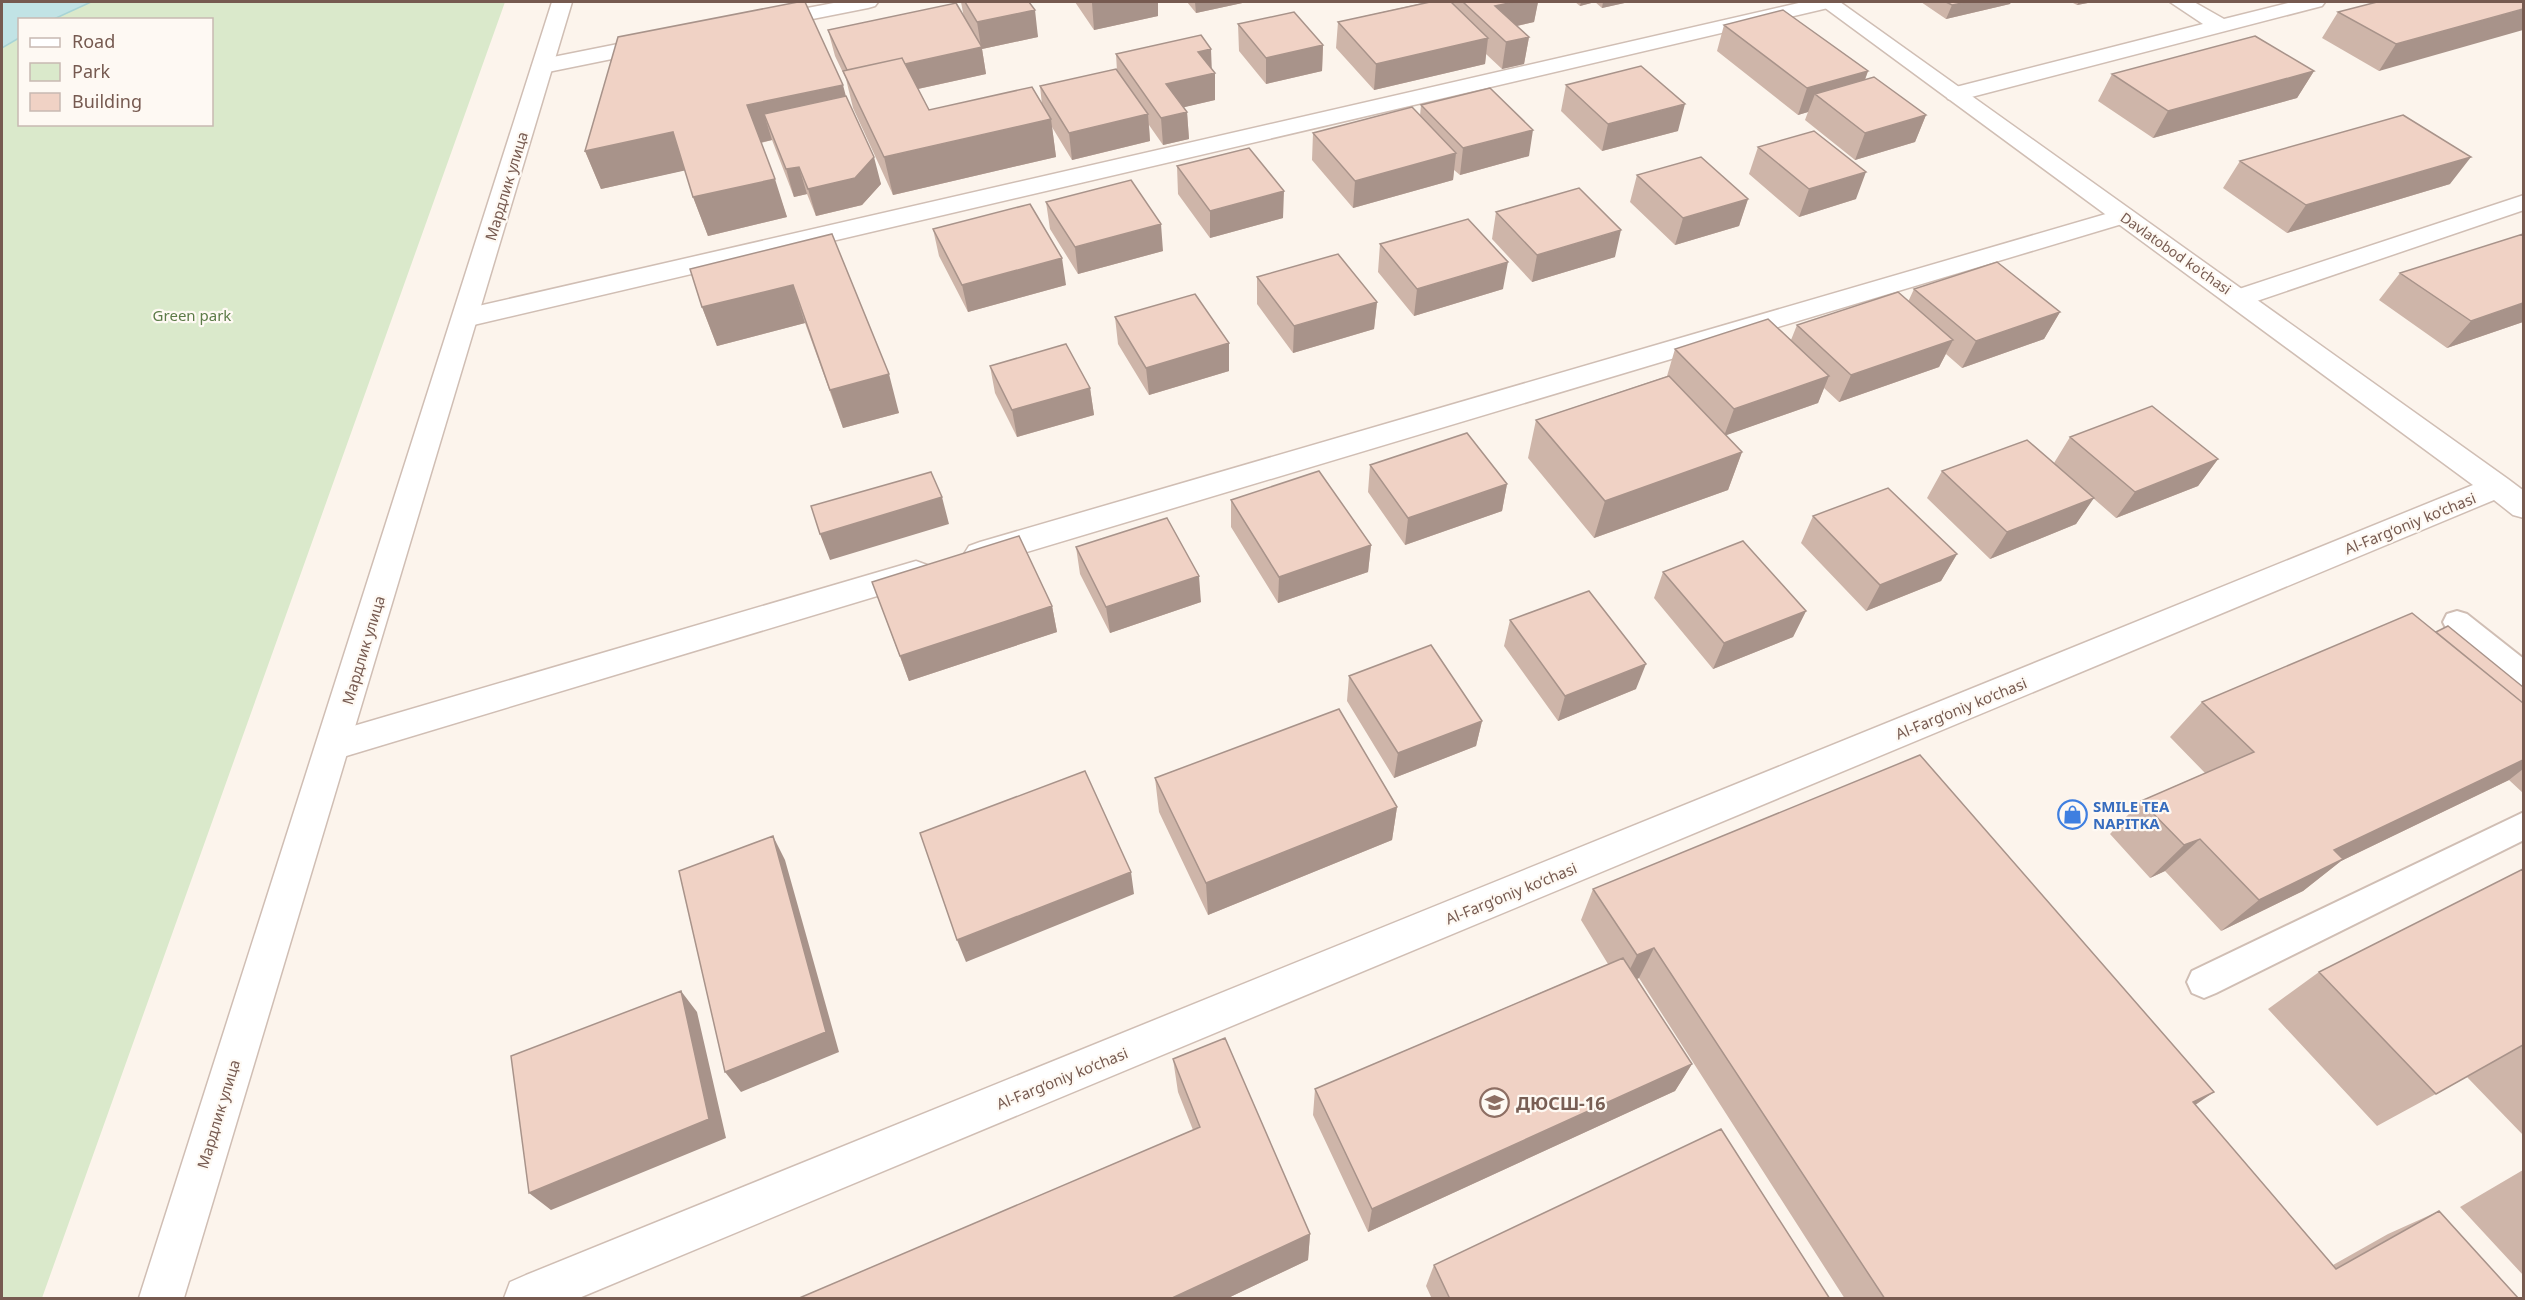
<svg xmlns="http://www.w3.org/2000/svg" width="2525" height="1300" font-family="'Noto Sans',sans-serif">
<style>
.green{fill:#dae9cb;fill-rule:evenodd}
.water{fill:#c1e3e5;stroke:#a8d4d6;stroke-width:1.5}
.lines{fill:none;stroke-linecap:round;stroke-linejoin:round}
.service-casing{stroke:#d0beb4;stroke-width:4}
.minor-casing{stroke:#d0beb4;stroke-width:3}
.tertiary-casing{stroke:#d0beb4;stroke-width:3}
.service{fill:#fff;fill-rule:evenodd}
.minor{fill:#fff;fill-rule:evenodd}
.tertiary{fill:#fff;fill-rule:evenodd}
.wall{fill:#ceb5a9}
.shaded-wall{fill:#a8938a}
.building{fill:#f0d2c5;stroke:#a8938a;stroke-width:1.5}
.labels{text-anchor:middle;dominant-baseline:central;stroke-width:4.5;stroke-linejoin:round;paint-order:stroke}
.far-street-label{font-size:14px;fill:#765a50;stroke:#fef9f3}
.street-label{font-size:15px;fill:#765a50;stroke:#fef9f3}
.park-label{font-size:15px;fill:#5c7b48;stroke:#fef9f3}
.shop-label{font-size:15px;font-weight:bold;fill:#366cbe;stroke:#fef9f3;text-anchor:start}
.near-education-label{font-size:18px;font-weight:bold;fill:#785e54;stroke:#fef9f3;text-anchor:start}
</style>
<rect width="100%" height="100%" fill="#fcf4ec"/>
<path class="green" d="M2 2H505L42 1298H2ZM20 20H212V124H20Z"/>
<path class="water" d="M2 2H91L54 19 20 20 19 38 2 48Z"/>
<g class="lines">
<defs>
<path id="service" d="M2457 611 2467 614 2524 659V687L2514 684 2447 630 2443 622 2447 614Z
M2524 812V840L2216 993 2204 998 2192 993 2187 982 2192 971Z"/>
<path id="minor" d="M839 2H878L875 6 868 8 767 28 759 27 756 22 759 17Z
M1803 2H1838L1835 6 1828 8 465 327 456 324 452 318 456 312 465 309Z
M2170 2H2194L2224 19 2292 2H2325L2322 6 1956 101 1948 99 1945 94 1948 89 2203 24Z
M658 36 666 38 669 43 666 48 543 73 535 71 532 66 535 61 543 59Z
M2524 195V210L2248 304 2239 306 2230 304 2226 298 2230 292Z
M2123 209 2132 211 2135 216 2132 221 980 566 969 562 964 554 969 546 980 542Z
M916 561 927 565 932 573 927 581 333 760 321 756 316 746 321 736 333 732Z"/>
<path id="tertiary" d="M552 2H572L184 1298H139Z
M1817 2H1840L2508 479 2524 491V518L2513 515 2494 500 579 1298H504L510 1282 526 1275 2473 485Z"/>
</defs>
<use href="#service" class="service-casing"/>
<use href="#minor" class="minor-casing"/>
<use href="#tertiary" class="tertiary-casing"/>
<use href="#service" class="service"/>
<use href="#minor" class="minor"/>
<use href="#tertiary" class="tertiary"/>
</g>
<path class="wall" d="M961 2H1029L1038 37 982 49 986 74 918 89 929 110 1042 105 1040 86 1117 71 1116 54 1212 70 1215 100 1184 107 1187 112 1189 139 1163 145 1149 125 1150 141 1072 160 1052 127 1056 157 893 195 853 108 846 79 835 56 828 30 964 18Z
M1075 2H1158V16L1094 30Z
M1187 2H1247L1196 13Z
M1427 2H1538L1534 22 1517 26 1529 37 1524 64 1502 69 1486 54 1485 64 1374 90 1336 48 1338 22Z
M1575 2H1629L1602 8 1595 2 1580 6Z
M1921 2H2011L2010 4 1946 19Z
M2071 2H2093L2077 5Z
M2523 2 2379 71 2322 38 2338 12Z
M1238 24 1323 45 1322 71 1266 84 1239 51Z
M1724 25 1868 71 1865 80 1926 115 1915 142 1855 160 1805 120 1808 112 1798 115 1717 51Z
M2314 71 2297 98 2153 138 2098 101 2112 74Z
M1566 85 1678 131 1602 151 1561 111Z
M846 96 881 184 862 205 816 216 807 194 794 197 772 140 761 143 787 217 708 236 693 197 685 170 601 189 585 151Z
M1421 105 1529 156 1460 175 1454 170 1453 180 1353 208 1312 160 1313 133 1420 116Z
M1758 147 1856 199 1799 217 1749 174Z
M2240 161 2450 184 2287 233 2223 188Z
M1177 166 1283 218 1210 238 1178 194Z
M1637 175 1748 199 1739 226 1675 245 1630 202Z
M1046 202 1163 251 1078 274 1050 229Z
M1496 212 1615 257 1532 282 1492 239Z
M933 229 1066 285 968 312 939 256Z
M832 234 899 413 843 428 805 323 717 346 702 307Z
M1380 244 1503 289 1414 316 1378 272Z
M2400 273 2523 322 2447 348 2379 300Z
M1257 277 1377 302 1374 329 1293 353 1257 304Z
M1914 289 2060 312 2044 339 1962 368 1946 354 1939 367 1839 402 1824 388 1818 403 1726 435 1742 452 1728 490 1594 538 1528 458 1536 420 1667 376 1675 349 1791 340 1797 325 1908 302Z
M1115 317 1229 371 1149 395 1118 344Z
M990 366 1090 388 1094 415 1017 437 995 393Z
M2070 437 2218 459 2198 486 2116 518 2093 498 2076 524 1990 559 1927 498 1942 471 2054 463Z
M1370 465 1507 484 1502 511 1405 545 1368 492Z
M1231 500 1371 545 1368 572 1278 603 1231 527Z
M1813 516 1957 554 1941 581 1866 611 1801 543Z
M1076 547 1201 602 1110 633 1080 574Z
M1663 572 1806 611 1793 637 1713 669 1654 598Z
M872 582 1052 606 1057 632 909 681Z
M1510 620 1636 689 1558 721 1504 646Z
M2436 632 2523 687V793L2509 780 2341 861 2303 891 2221 931 2165 871 2150 878 2110 834 2141 801 2205 773 2170 737 2202 702Z
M1349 676 1482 721 1476 746 1394 778 1347 701Z
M1155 778 1397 807 1392 840 1208 915 1159 812Z
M2523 869V1135L2467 1077 2377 1126 2268 1009 2319 972Z
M1593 889 2195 1105 2333 1265 2388 1234 2439 1211 2519 1299H1845L1639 978 1637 979 1692 1064 1675 1091 1368 1232 1313 1115 1315 1089 1608 964 1581 920Z
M1173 1059 1310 1234 1308 1260 1226 1299H797L1193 1130 1178 1092Z
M2523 1170V1275L2460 1207Z
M1434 1265 1830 1299H1432L1426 1286Z"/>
<path class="shaded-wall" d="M1101 2H1158V16L1094 30 1092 3Z
M1195 2H1247L1196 13Z
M1514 2H1538L1534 22 1494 31 1495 6Z
M1581 2H1595L1580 6Z
M1603 2H1629L1602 8Z
M1968 2H2011L2010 4 1946 19 1952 5Z
M2079 2H2093L2077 5Z
M2523 9V30L2379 71 2396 44Z
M1035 10 1038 37 982 49 986 74 858 102 849 75 981 47 977 22Z
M1529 37 1524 64 1502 69 1506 42Z
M1488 38 1485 64 1374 90 1376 64Z
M1323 45 1322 71 1266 84V58Z
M1211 49 1212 74 1215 73V100L1168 111 1166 84 1198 52Z
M1868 71 1858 98 1815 94 1808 112 1798 115 1807 88Z
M2314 71 2297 98 2153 138 2168 111Z
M843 85 853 123 764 114 772 140 759 143 747 105Z
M1685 104 1678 131 1602 151 1608 124Z
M1187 112 1189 139 1163 145 1161 118Z
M1148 114 1150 141 1072 160 1069 133Z
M1926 115 1915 142 1855 160 1865 133Z
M1051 119 1056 157 893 195 884 157Z
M1533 130 1529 156 1460 175 1463 148Z
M673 132 687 170 601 189 585 151Z
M1456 153 1453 180 1353 208 1355 181Z
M874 157 881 184 862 205 816 216 808 189Z
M2471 157 2450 184 2287 233 2306 205Z
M799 167 807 194 794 197 786 169Z
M1866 172 1856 199 1799 217 1809 189Z
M775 179 787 217 708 236 693 197Z
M1284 191 1283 218 1210 238V211Z
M1748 199 1739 226 1675 245 1683 218Z
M1161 224 1163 251 1078 274 1075 247Z
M1621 230 1615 257 1532 282 1537 255Z
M1062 258 1066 285 968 312 962 285Z
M1508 262 1503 289 1414 316 1417 289Z
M793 285 805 323 717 346 702 307Z
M1377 302 1374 329 1293 353 1294 326Z
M2523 303V322L2447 348 2471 321Z
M2060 312 2044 339 1962 368 1976 341Z
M1953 340 1939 367 1839 402 1851 375Z
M1229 343V371L1149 395 1146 368Z
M889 374 899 413 843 428 830 390Z
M1829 376 1818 403 1724 436 1734 409Z
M1090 388 1094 415 1017 437 1012 410Z
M1742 452 1728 490 1594 538 1605 501Z
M2218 459 2198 486 2116 518 2135 492Z
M1507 484 1502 511 1405 545 1408 518Z
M942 497 949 524 830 560 820 534Z
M2094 498 2076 524 1990 559 2007 532Z
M1371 545 1368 572 1278 603 1279 577Z
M1957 554 1941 581 1866 611 1880 585Z
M1199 576 1201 602 1110 633 1106 607Z
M1052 606 1057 632 909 681 900 656Z
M1806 611 1793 637 1713 669 1724 643Z
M1646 664 1636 689 1558 721 1565 696Z
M1482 721 1476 746 1394 778 1398 753Z
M2523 760V769L2509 780 2341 861 2303 891 2221 931 2259 900 2334 850Z
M1397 807 1392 840 1208 915 1206 883Z
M773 836 785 860 839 1052 741 1092 725 1072Z
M2200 839 2165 871 2150 878 2184 845Z
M1131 872 1134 894 966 962 957 940Z
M1654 948 1639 978 1622 985 1637 955Z
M681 991 697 1012 726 1138 551 1210 529 1193Z
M1692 1064 1675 1091 1368 1232 1372 1209Z
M2214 1092 2175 1119 2193 1102Z
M1310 1234 1308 1260 1226 1299H1170Z"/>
<path class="building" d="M798 2H805L843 85 747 105 775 179 693 197 673 132 585 151 618 37Z
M965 2H1029L1035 10 977 22Z
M1430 2H1451L1488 38 1376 64 1338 22Z
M1463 2H1514L1495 6 1529 37 1506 42Z
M1946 2H1968L1952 5Z
M2377 2H2523V9L2396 44 2338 12Z
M956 3 982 47 905 64 902 58 847 70 828 30Z
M1783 10 1868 71 1807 88 1724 25Z
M1294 12 1323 45 1266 58 1238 24Z
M1201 35 1211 49 1198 52 1215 73 1166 84 1187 112 1161 118 1116 54Z
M2255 36 2314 71 2168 111 2112 74Z
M902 58 929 110 1032 87 1051 119 884 157 843 71Z
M1641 66 1685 104 1608 124 1566 85Z
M1116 69 1148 114 1069 133 1040 86Z
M1874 77 1926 115 1865 133 1815 94Z
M1490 88 1533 130 1463 148 1421 105Z
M846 96 874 157 855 178 808 189 799 167 786 169 764 114Z
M1412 107 1456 153 1355 181 1313 133Z
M2403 115 2471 157 2306 205 2240 161Z
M1814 131 1866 172 1809 189 1758 147Z
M1249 148 1284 191 1210 211 1177 166Z
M1701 157 1748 199 1683 218 1637 175Z
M1131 180 1161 224 1075 247 1046 202Z
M1579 188 1621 230 1537 255 1496 212Z
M1030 204 1062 258 962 285 933 229Z
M1468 219 1508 262 1417 289 1380 244Z
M832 234 889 374 830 390 793 285 702 307 690 269Z
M2523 234V303L2471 321 2400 273Z
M1338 254 1377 302 1294 326 1257 277Z
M1997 262 2060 312 1976 341 1914 289Z
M1898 292 1953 340 1851 375 1797 325Z
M1195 294 1229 343 1146 368 1115 317Z
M1768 319 1829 376 1734 409 1675 349Z
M1066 344 1090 388 1012 410 990 366Z
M1669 376 1742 452 1605 501 1536 420Z
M2152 406 2218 459 2135 492 2070 437Z
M1467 433 1507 484 1408 518 1370 465Z
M2027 440 2094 498 2007 532 1942 471Z
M1319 471 1371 545 1279 577 1231 500Z
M931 472 942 497 820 534 811 506Z
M1888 488 1957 554 1880 585 1813 516Z
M1167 518 1199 576 1106 607 1076 547Z
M1019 536 1052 606 900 656 872 582Z
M1743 541 1806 611 1724 643 1663 572Z
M1589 591 1646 664 1565 696 1510 620Z
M2412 613 2523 703V760L2334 850 2343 859 2259 900 2200 839 2184 845 2141 801 2254 752 2202 702Z
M2448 626 2523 687V703L2436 632Z
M1431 645 1482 721 1398 753 1349 676Z
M1339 709 1397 807 1206 883 1155 778Z
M1920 755 2214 1092 2193 1102 2336 1269 2439 1211 2519 1299H1885L1654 948 1637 955 1593 889Z
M1085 771 1131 872 957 940 920 833Z
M773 836 826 1032 725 1072 679 871Z
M2523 869V1045L2436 1094 2319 972Z
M1623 958 1692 1064 1372 1209 1315 1089Z
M681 991 709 1119 529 1193 511 1056Z
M1225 1038 1310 1234 1170 1299H797L1200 1127 1173 1059Z
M1721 1129 1830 1299H1450L1434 1265Z"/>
<defs>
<symbol id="shop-ring" viewBox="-11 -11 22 22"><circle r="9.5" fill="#fef9f3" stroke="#3f7fe0" stroke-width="1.5"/><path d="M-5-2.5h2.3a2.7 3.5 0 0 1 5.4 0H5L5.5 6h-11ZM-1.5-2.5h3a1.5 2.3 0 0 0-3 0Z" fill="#3f7fe0"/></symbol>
<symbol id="school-ring" viewBox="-11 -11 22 22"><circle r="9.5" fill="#fef9f3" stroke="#8d6e63" stroke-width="1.5"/><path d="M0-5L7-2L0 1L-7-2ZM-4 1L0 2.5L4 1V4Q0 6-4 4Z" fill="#8d6e63"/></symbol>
</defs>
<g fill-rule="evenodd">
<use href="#shop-ring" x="2056" y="798" width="33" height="33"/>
<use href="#school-ring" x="1478" y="1086" width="33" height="33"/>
</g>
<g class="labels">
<g class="far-street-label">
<text transform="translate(2176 253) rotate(35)">Davlatobod ko'chasi</text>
</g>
<g class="street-label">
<text transform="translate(506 186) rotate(-73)">Мардлик улица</text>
<text transform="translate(2410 523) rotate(-22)">Al-Farg‘oniy ko‘chasi</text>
<text transform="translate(363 650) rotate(-73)">Мардлик улица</text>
<text transform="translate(1961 708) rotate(-22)">Al-Farg‘oniy ko‘chasi</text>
<text transform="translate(1511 893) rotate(-22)">Al-Farg‘oniy ko‘chasi</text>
<text transform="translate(1062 1078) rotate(-22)">Al-Farg‘oniy ko‘chasi</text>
<text transform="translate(218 1114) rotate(-73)">Мардлик улица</text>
</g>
<g class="park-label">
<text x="192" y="315">Green park</text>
</g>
<g class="shop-label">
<text x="2093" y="806">SMILE TEA<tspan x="2093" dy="17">NAPITKA</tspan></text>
</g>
<g class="near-education-label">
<text x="1516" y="1103">ДЮСШ-16</text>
</g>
</g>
<rect width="2525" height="1300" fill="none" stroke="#765a50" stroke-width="6"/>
<rect x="18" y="18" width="195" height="108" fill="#fef9f3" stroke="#c8b9b2" stroke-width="1.5"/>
<rect x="30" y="38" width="30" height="9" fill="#ffffff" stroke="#c8b9b2" stroke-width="1.5"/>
<text x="72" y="48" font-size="18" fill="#765a50">Road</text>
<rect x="30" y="63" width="30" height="18" fill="#dae9cb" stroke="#c8b9b2" stroke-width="1.5"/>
<text x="72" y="78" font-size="18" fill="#765a50">Park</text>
<rect x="30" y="93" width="30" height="18" fill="#f0d2c5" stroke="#c8b9b2" stroke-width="1.5"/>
<text x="72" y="108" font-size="18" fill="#765a50">Building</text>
</svg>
